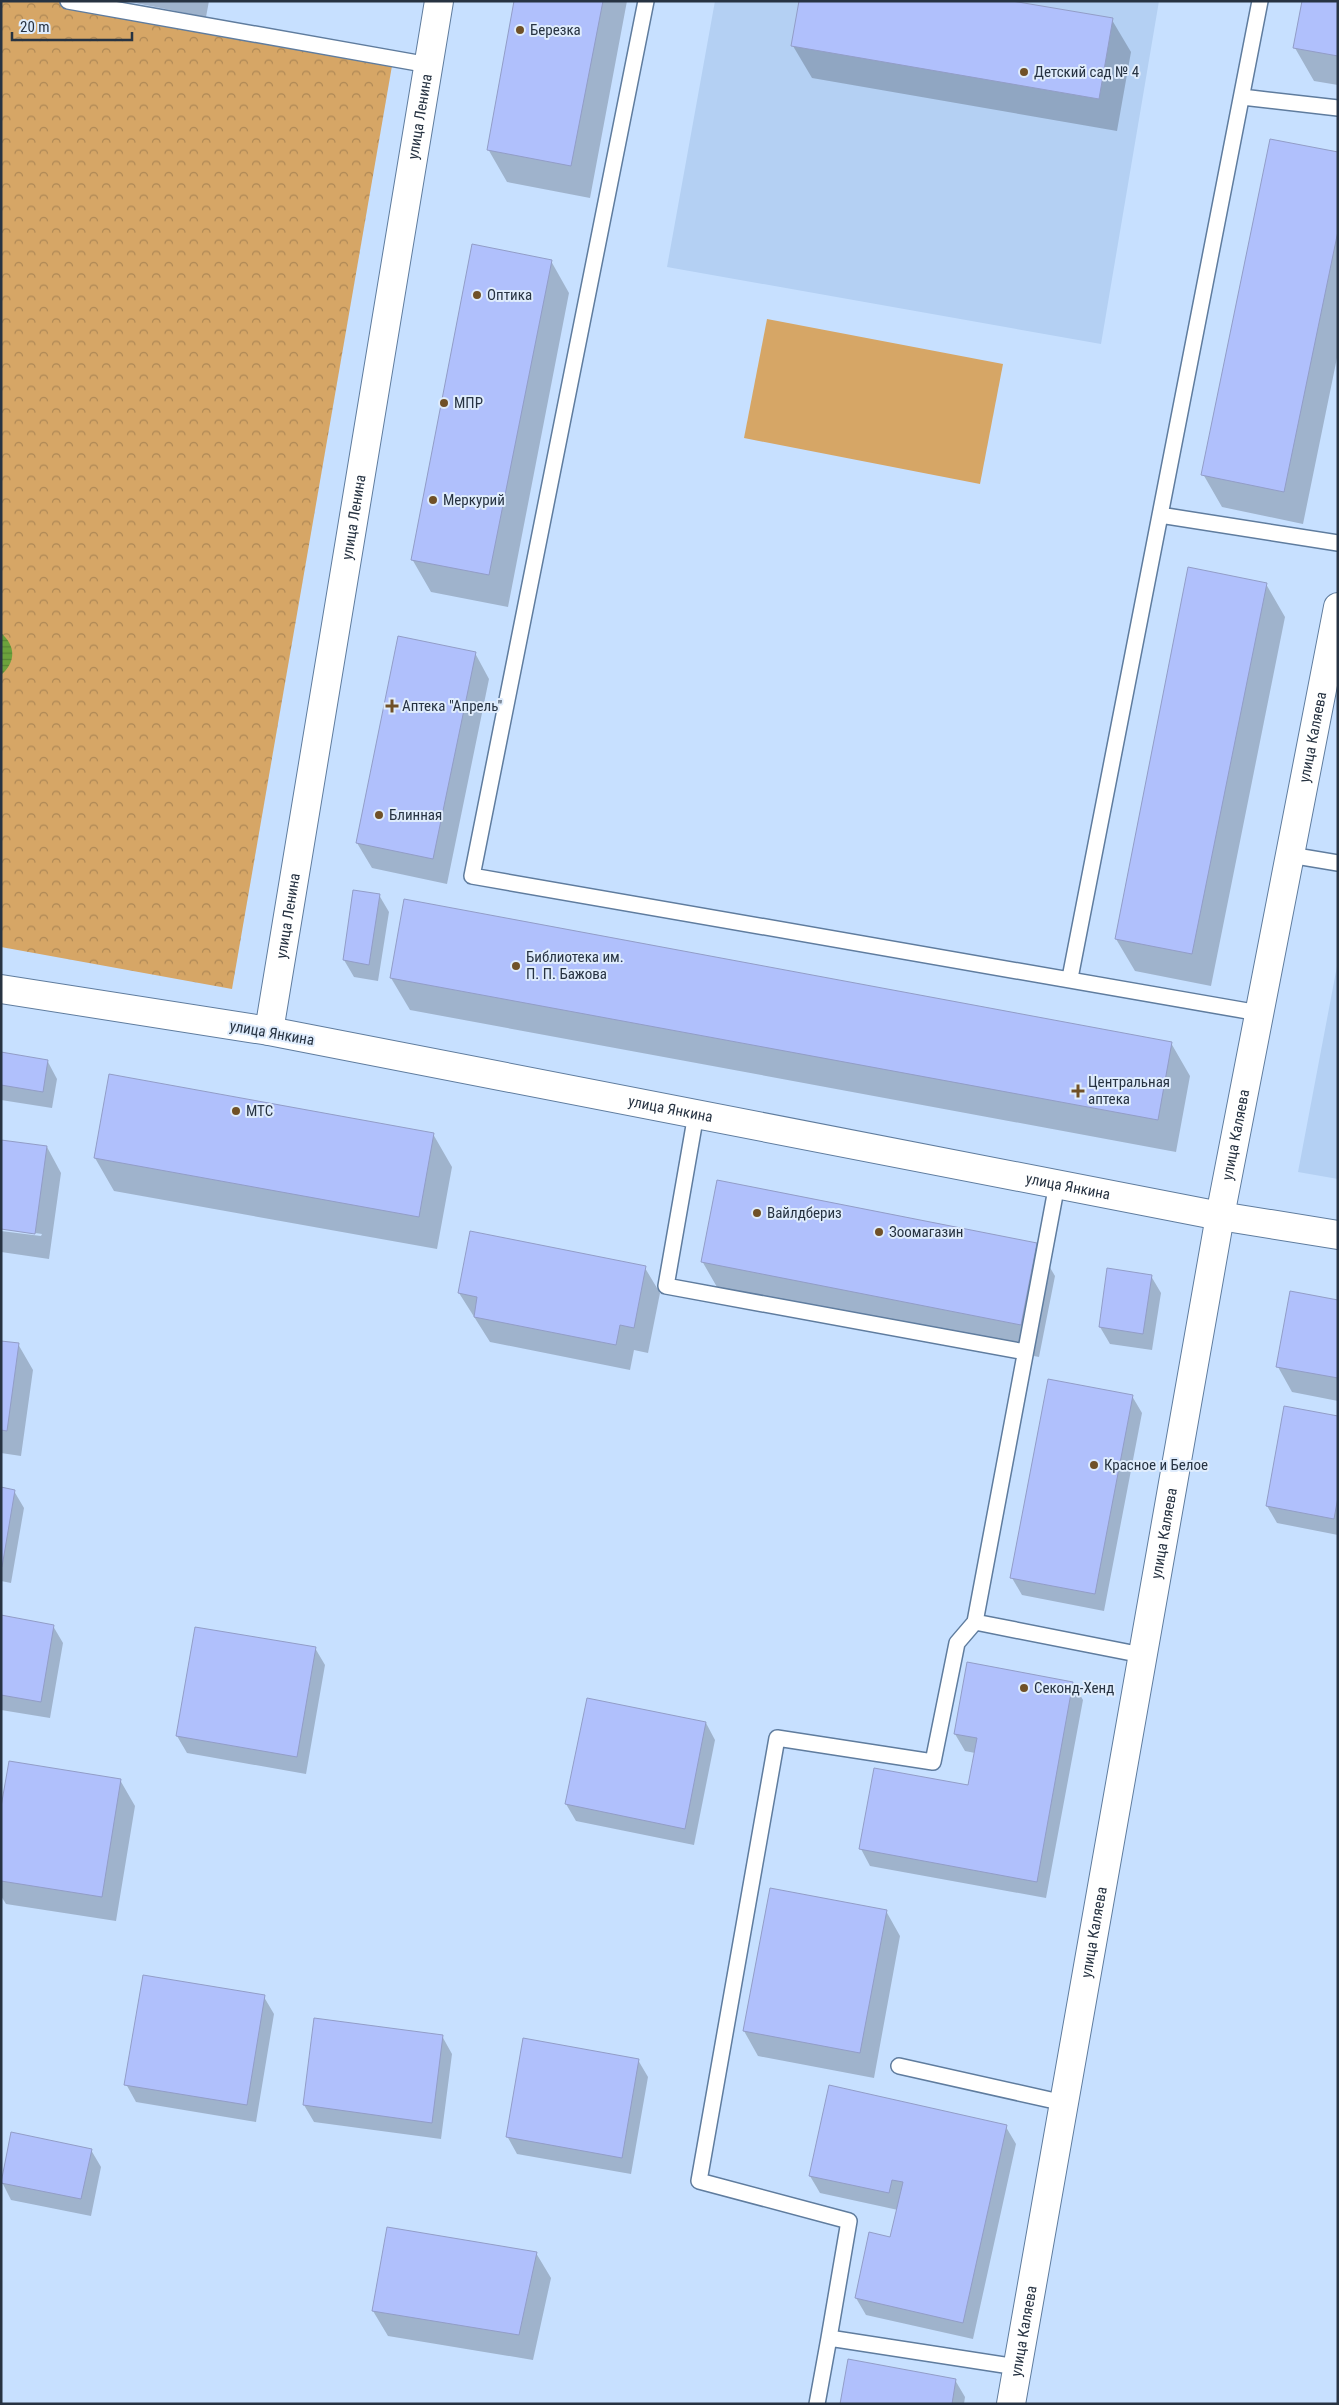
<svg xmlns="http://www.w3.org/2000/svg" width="1339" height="2405" font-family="'Roboto Condensed',sans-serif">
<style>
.built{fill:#b4d0f3}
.grass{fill:#d6a666}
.park{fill:url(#park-crowns)}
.water{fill:url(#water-rules)}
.shadow{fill:#0003}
.building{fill:#b0c0fc;stroke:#929dc7}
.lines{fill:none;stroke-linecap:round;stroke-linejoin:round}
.service-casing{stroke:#5f7c9e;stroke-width:18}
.minor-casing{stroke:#5f7c9e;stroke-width:30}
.tertiary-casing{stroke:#5f7c9e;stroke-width:30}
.secondary-casing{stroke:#5f7c9e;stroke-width:30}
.service{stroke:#fff;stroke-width:15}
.minor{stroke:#fff;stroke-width:28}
.tertiary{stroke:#fff;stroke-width:28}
.secondary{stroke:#fff;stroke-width:28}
.poi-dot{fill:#705127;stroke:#dfecfc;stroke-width:2}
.labels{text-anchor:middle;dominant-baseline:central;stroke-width:4;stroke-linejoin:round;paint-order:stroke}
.poi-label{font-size:15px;fill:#273342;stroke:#dfecfc;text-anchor:start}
.street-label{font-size:15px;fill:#273342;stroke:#dfecfc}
</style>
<defs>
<pattern id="park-crowns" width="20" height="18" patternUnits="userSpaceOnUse" patternTransform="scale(1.25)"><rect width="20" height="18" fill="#d6a666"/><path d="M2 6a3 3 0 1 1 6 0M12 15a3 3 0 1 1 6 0" fill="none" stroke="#ae8856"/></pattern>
<pattern id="water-rules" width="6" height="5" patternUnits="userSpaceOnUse" patternTransform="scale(1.25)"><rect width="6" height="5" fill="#6ca23c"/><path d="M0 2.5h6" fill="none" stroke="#598534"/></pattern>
</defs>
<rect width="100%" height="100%" fill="#c7e0ff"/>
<path class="built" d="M715 1H1159L1101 344 667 267Z
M1338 961V1179L1298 1172Z"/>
<path class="grass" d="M767 319 1003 364 980 484 744 438Z"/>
<path class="park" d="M1 1H65L393 60 232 989 1 947Z"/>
<path class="water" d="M1 633C16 646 16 662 1 675Z"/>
<path class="shadow" d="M125 1H209L206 17Z
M516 1H627L590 198 507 182 488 149Z
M1338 1V85L1314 81 1295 48Z
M1112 20 1131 52 1117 131 812 78 793 46Z
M1338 154V353L1303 524 1222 507 1203 474Z
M551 261 569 293 508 607 431 592 412 559Z
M1266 584 1285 617 1211 986 1135 971 1116 939Z
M475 653 489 679 447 884 372 868 357 843Z
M354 891 379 895 389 912 378 981 354 977 344 960Z
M391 978 1171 1043 1190 1076 1176 1152 410 1010Z
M1 1053 48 1062 57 1079 52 1108 1 1100Z
M433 1134 452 1167 437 1249 114 1191 95 1158Z
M47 1147 61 1173 49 1259 1 1252V1231L41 1236 42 1234 1 1228Z
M1036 1244 1055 1276 1039 1357 721 1294 702 1261Z
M645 1268 660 1293 648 1353 634 1350 630 1370 490 1342 459 1293Z
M1151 1276 1161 1293 1152 1350 1110 1344 1100 1327Z
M1338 1301V1401L1292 1392 1278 1367Z
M1 1342 18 1344 33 1370 21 1456 1 1453Z
M1132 1396 1142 1413 1104 1611 1022 1595 1012 1578Z
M1338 1417V1535L1277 1523 1267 1506Z
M1 1489 14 1491 24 1508 11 1583 1 1581Z
M1 1617 53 1626 63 1643 50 1718 1 1710Z
M196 1628 315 1648 325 1665 306 1774 187 1753 177 1736Z
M1073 1683 1083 1700 1046 1898 870 1866 861 1849 969 1787 975 1753 965 1751 955 1734Z
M706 1723 715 1740 694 1845 576 1821 566 1804Z
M120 1780 135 1806 116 1921 6 1904 1 1896V1814Z
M886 1911 900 1936 874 2078 758 2056 744 2031Z
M264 1997 274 2014 256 2122 136 2102 126 2084Z
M442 2036 452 2054 441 2139 314 2122 304 2105Z
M638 2060 648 2077 631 2174 517 2154 507 2136Z
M1006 2127 1016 2144 973 2339 866 2315 856 2298 891 2238 898 2210 820 2193 810 2176Z
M91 2150 101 2167 91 2216 11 2200 2 2182Z
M536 2253 551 2278 533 2360 388 2336 373 2311Z
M955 2380 965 2397 964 2404H841Z"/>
<path class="building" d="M514 1H603L571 166 487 150Z
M799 1H1012L1113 18 1099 99 791 46Z
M1302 1H1338V56L1293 48Z
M1270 139 1338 152V231L1284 492 1201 475Z
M472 244 552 260 489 575 411 560Z
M1188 567 1267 583 1192 954 1115 939Z
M398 636 476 652 433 859 356 843Z
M353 890 380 894 369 965 343 960Z
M404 899 1172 1042 1158 1120 390 978Z
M1 1052 48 1060 43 1092 1 1085Z
M109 1074 434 1133 419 1217 94 1158Z
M1 1140 47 1146 35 1234 1 1229Z
M717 1180 1037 1243 1021 1325 701 1262Z
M470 1231 646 1266 634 1328 620 1325 616 1345 474 1317 477 1297 458 1293Z
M1107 1268 1152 1275 1143 1334 1099 1327Z
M1290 1291 1338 1300V1378L1276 1367Z
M1 1341 19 1343 7 1431 1 1430Z
M1048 1379 1133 1395 1095 1594 1010 1578Z
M1284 1406 1338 1416V1497L1334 1519 1266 1506Z
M1 1487 15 1490 2 1567 1 1566Z
M1 1615 54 1625 41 1702 1 1695Z
M195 1627 316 1647 297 1757 176 1736Z
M967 1662 1073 1682 1037 1882 859 1849 874 1768 968 1785 977 1738 954 1734Z
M587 1698 706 1722 685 1829 565 1804Z
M9 1761 121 1779 102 1897 1 1881V1807Z
M770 1888 887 1910 860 2053 743 2031Z
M143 1975 265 1995 247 2105 124 2085Z
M314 2018 443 2035 432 2123 303 2105Z
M523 2038 639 2059 622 2158 506 2137Z
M829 2085 1007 2125 963 2323 855 2298 869 2232 890 2237 903 2182 892 2180 889 2193 809 2176Z
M11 2132 92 2149 81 2199 1 2183Z
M387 2227 537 2252 519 2335 372 2311Z
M848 2359 956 2379 952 2404H840Z"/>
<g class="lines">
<defs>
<path id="service" d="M68 1 429 65
M646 1 472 876 1259 1013
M1242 97 1338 108
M1160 515 1338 543
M1290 855 1338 863
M1070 978 1260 1
M696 1114 666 1286 1025 1352
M975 1622 1057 1184
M899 2066 1064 2103
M1017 2367 829 2338 849 2221 699 2181 777 1738 933 1762 957 1643 975 1622 1142 1655
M817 2404 829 2338"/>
<g id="minor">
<path id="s1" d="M269 1031 1220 1216 1338 1235"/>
</g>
<g id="tertiary">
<path id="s2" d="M1011 2404 1220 1216 1338 607"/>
</g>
<g id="secondary">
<path id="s3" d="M1 989 269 1031 439 1"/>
</g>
</defs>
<use href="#service" class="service-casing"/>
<use href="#minor" class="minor-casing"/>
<use href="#tertiary" class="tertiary-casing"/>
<use href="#secondary" class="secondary-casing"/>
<use href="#service" class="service"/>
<use href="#minor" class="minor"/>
<use href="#tertiary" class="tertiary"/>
<use href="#secondary" class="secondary"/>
</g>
<g class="poi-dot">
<circle cx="520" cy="30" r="5"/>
<circle cx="1024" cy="72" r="5"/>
<circle cx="477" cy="295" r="5"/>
<circle cx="444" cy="403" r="5"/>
<circle cx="433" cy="500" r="5"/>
<path d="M389.5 698.5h5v5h5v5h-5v5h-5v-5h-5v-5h5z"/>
<circle cx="379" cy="815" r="5"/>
<circle cx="516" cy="966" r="5"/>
<path d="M1075.5 1083.5h5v5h5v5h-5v5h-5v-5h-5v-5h5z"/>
<circle cx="236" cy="1111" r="5"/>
<circle cx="757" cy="1213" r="5"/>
<circle cx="879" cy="1232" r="5"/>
<circle cx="1094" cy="1465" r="5"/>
<circle cx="1024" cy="1688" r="5"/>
</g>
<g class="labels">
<g class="poi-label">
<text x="530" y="30">Березка</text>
<text x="1034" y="72">Детский сад № 4</text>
<text x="487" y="295">Оптика</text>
<text x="454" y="403">МПР</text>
<text x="443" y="500">Меркурий</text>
<text x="402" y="706">Аптека "Апрель"</text>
<text x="389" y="815">Блинная</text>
<text x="526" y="957">Библиотека им.<tspan x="526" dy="17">П. П. Бажова</tspan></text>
<text x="1088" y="1082">Центральная<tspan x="1088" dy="17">аптека</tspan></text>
<text x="246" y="1111">МТС</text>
<text x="767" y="1213">Вайлдбериз</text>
<text x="889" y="1232">Зоомагазин</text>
<text x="1104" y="1465">Красное и Белое</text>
<text x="1034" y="1688">Секонд-Хенд</text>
</g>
<g class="street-label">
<text stroke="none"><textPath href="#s3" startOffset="1198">улица Ленина</textPath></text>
<text stroke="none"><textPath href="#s3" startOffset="792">улица Ленина</textPath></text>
<text stroke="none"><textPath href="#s2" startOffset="1694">улица Каляева</textPath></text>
<text stroke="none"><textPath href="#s3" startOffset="388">улица Ленина</textPath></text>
<text transform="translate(272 1033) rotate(10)">улица Янкина</text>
<text stroke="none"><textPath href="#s1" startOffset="409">улица Янкина</textPath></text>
<text stroke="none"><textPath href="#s2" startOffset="1289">улица Каляева</textPath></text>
<text stroke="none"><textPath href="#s1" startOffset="814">улица Янкина</textPath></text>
<text stroke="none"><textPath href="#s2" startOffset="884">улица Каляева</textPath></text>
<text stroke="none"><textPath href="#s2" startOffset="479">улица Каляева</textPath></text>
<text stroke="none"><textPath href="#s2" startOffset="74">улица Каляева</textPath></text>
</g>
</g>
<rect width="1339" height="2405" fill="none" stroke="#273342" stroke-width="5"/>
<path d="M12 32v8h120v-8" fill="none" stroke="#273342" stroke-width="2.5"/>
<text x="20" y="32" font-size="15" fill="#273342" stroke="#dfecfc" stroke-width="4" paint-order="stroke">20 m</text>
</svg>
